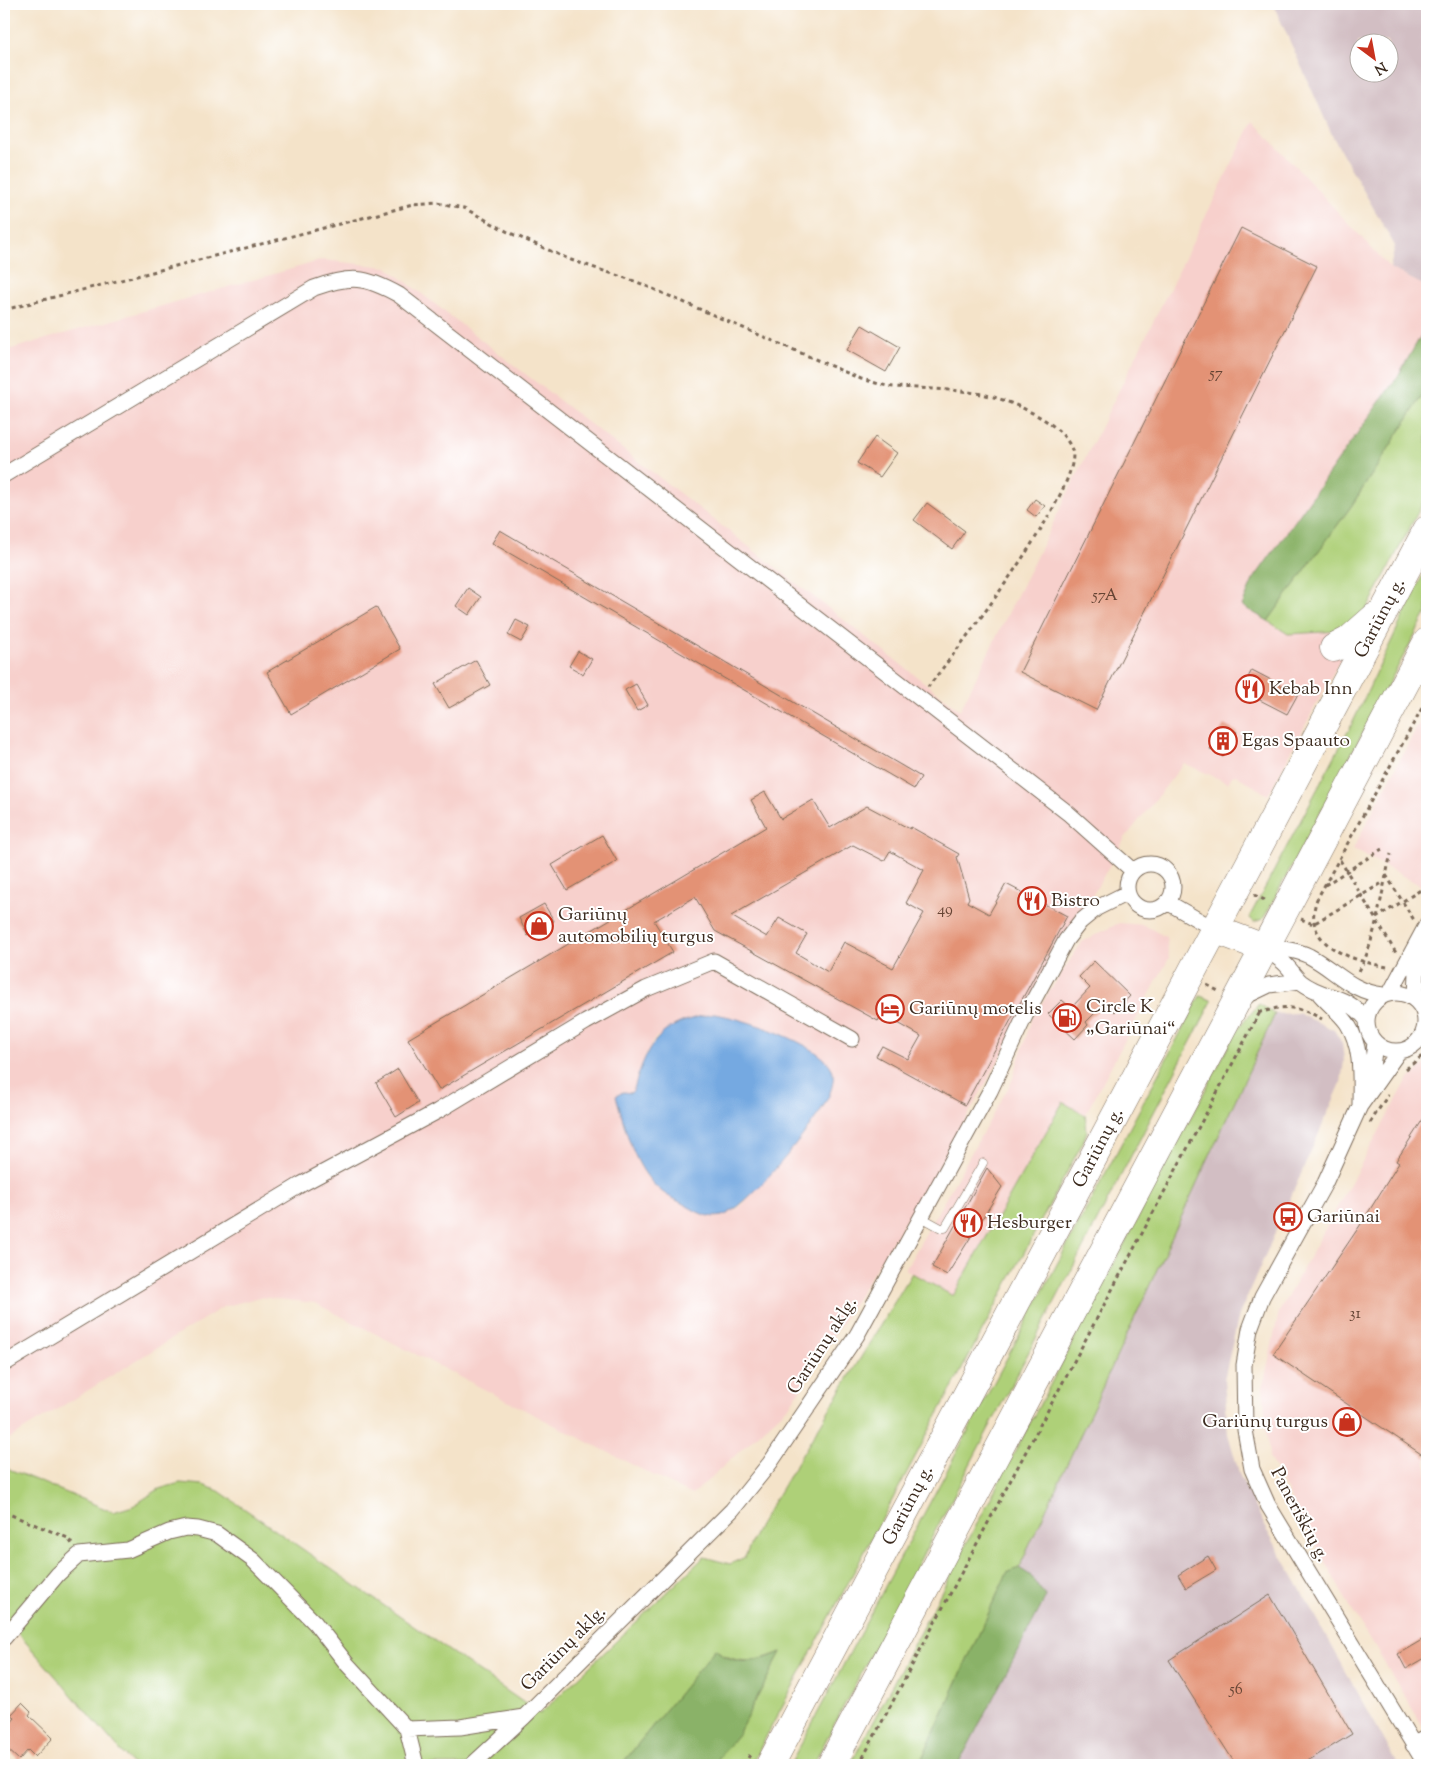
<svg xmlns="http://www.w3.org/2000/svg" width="1431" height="1769" font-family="'Sorts Mill Goudy',serif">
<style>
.built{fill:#f7d0cc;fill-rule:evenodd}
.industrial{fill:#d2bec3;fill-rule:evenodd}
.green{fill:#aed078;stroke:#747d4b}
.forest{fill:#8ab268;stroke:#626e43}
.water{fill:#74a9e1;stroke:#586a80}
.building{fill:#e39275;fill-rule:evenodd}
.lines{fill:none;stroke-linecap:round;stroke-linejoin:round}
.lane-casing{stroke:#7c6b5a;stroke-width:9}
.street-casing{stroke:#7c6b5a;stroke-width:17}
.highway-casing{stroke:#7c6b5a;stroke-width:29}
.path{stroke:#7c6b5a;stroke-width:3;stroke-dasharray:4 4;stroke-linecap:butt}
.lane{stroke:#fff;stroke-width:8}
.street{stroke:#fff;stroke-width:15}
.highway{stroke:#fff;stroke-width:28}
.labels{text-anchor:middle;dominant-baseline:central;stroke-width:4;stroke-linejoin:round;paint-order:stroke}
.number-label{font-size:16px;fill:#654434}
.street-label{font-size:19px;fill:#3b2a1e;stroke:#fff}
.poi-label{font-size:19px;fill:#3b2a1e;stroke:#fff;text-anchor:start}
</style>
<rect width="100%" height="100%" fill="#fff"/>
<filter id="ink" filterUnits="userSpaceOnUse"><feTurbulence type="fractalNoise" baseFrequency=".02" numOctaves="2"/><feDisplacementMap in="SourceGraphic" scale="10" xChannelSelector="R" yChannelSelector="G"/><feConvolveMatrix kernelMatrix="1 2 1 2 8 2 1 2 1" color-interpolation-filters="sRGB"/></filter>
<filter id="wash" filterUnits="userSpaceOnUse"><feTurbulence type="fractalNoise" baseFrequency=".0096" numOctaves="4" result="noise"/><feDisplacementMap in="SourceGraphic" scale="20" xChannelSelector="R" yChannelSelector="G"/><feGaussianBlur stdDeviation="1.12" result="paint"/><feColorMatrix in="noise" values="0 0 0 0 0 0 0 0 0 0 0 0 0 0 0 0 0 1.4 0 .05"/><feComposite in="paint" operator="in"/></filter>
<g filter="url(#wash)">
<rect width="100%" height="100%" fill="#f4e3c9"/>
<path class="built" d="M1253 121 1390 268 1427 287V325L1398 376 1253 580 1242 606 1288 634 1363 617 1268 795 1236 775 1232 776 1228 783 1184 763 1125 838 934 1175 791 1404 692 1495 315 1303 260 1297 223 1307 4 1442V351L323 260 387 267 960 710ZM753 1023 815 1051 833 1081 831 1091 824 1106 777 1167 744 1203 737 1209 703 1215 661 1191 646 1176 638 1163 616 1096 623 1092 631 1093 634 1089 645 1056 656 1037Z
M1427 708V889L1353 849Z
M1119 923 1144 925 1166 937 1169 958 1085 1115 1063 1103 953 1296 905 1270 1012 1081 1032 1018 1082 942Z
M1427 1063V1726L1424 1728 1342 1593 1269 1457 1263 1387 1279 1312 1407 1081Z"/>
<path class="industrial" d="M1273 4H1427V287L1390 268 1395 246 1333 137ZM1358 42H1388V72H1358Z
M1298 1013 1334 1030 1342 1043 1344 1061 1341 1083 1239 1315 1224 1379 1228 1434 1240 1476 1265 1526 1398 1765H958L1046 1597 1030 1575 1019 1568 1275 1014Z"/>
<path class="green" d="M1427 389V495L1363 617 1340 631 1288 634 1268 621 1352 505Z
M1427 566V612L1266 914 1263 919 1254 922 1250 918 1251 914 1353 722Z
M1200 996 1211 1000V1003L813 1765H790Z
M1259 1004 1275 1014 1019 1568 1007 1573 919 1765H850L1237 1030Z
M1063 1102 1085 1115 1087 1131 1083 1142 751 1765H713L738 1734 781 1652C756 1662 737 1666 715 1649L621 1765H133L8 1622 4 1624V1467L113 1512 133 1506 159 1489 180 1483 203 1485 219 1491 540 1714 704 1557 730 1564 745 1557 757 1529 912 1273 953 1296Z"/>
<path class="forest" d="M1427 325V389L1352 505 1268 621 1242 606 1253 580 1398 376Z
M1019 1568 1030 1575 1046 1597 958 1765H919L1007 1573Z
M715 1649C736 1668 758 1662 781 1652L738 1734 713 1765H621Z"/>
<path class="water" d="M714 1014C740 1017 822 1044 832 1069 836 1080 830 1095 824 1105 811 1128 746 1210 722 1216 709 1219 699 1213 687 1206 679 1201 668 1197 661 1191 633 1168 626 1129 616 1096L623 1092 631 1093 634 1089C648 1040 662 1022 714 1014Z"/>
<g id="blocks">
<path class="building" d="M1241 228 1317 266 1096 710 1020 672Z
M862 325 900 347 886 372 847 350Z
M875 437 897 453 880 477 857 463Z
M1035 499 1045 506 1036 517 1027 510Z
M927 503 965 531 952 549 914 520Z
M500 530 921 777 914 789 492 543Z
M468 588 481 597 469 615 456 606Z
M376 607 400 649 291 714 267 672Z
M516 620 530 627 521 642 508 635Z
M578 651 592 659 583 674 569 666Z
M476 660 490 685 449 708 435 684Z
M1252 670 1298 694 1287 714 1254 697 1250 703 1238 696Z
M636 684 648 705 637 711 625 690Z
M1224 725 1237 732 1223 757 1210 749Z
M765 792 781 819 813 800 830 828 867 806 910 829 911 827 959 854 957 857 969 898 967 902 989 914 1006 884 1067 916 965 1105 876 1056 882 1046 908 1059 921 1036 882 1014 878 1021 715 931 695 897 654 921 673 952 439 1090 408 1039 766 827 751 800ZM853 845 884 861 890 851 924 870 906 903 924 913 893 968 844 942 828 972 796 953 807 934 779 918 767 937 731 916Z
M602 835 617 861 567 890 552 865Z
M544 904 554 921 528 936 519 918Z
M1094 961 1130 996 1115 1012 1105 1003 1086 1022 1088 1025 1075 1039 1048 1014 1062 1000 1071 1008 1090 988 1079 977Z
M398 1069 418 1103 396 1117 376 1083Z
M1427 1113V1458L1273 1354 1359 1227 1399 1163 1396 1161Z
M987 1168 1002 1187 947 1275 932 1267Z
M1208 1556 1216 1570 1186 1588 1178 1575Z
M1270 1595 1352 1734 1301 1765H1236L1169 1660Z
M1427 1637V1657L1406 1669 1398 1654Z
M22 1703 31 1712 29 1715 53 1738 35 1757 28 1750 19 1760 4 1746V1731L15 1718 11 1715Z"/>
</g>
</g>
<g filter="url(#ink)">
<use href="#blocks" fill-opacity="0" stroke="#7c6b5a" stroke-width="1"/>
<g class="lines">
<defs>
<path id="lane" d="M921 1217 941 1228H945L983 1163"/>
<path id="street" d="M4 475 314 288C351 275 365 276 399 295L1068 813 1133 871
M1127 887a23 23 0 1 1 46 0a23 23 0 1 1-46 0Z
M1167 902 1214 929
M1264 948C1280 948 1295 949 1309 956 1337 971 1350 991 1383 995
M1264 948C1270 952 1277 957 1283 962 1290 968 1294 976 1301 982 1326 1001 1343 991 1367 1020
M1318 992C1327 1003 1339 1012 1347 1023 1363 1048 1360 1079 1360 1106
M1367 1022a29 29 0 1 1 58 0a29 29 0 1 1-58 0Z
M1390 993 1427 924
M1240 999 1269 985 1300 981
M1416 999 1418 943
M1399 1051 1360 1106 1325 1183 1262 1297 1250 1329 1244 1365 1245 1430 1252 1469 1268 1505 1426 1765
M1364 1093 1372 1068 1375 1042
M4 1364 302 1184 438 1111 586 1022 646 989 714 961 852 1039
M4 1638 58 1574 79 1555 128 1550 169 1532 186 1528 198 1529 217 1534 253 1560 315 1623 347 1664 407 1729 460 1727 524 1717
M407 1729 416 1765
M1413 1745 1427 1737
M472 1765 524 1717 732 1510 770 1463 857 1335 990 1091 1025 1016 1066 940 1080 922 1097 908 1127 893"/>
<g id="highway">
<path d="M1334 648 1349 640 1375 617"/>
<path d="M1214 929 1264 948"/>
<path id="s1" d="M770 1765 1427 530"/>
<path d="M831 1765 1427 642"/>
</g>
</defs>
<use href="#lane" class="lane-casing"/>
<use href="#street" class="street-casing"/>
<use href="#highway" class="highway-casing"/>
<path class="path" d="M4 310 413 205 438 203 464 208 508 232 571 260 637 282 861 379C870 381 878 384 887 386 897 388 907 387 917 388 947 390 975 390 1003 400 1027 409 1063 425 1072 450 1085 486 954 654 928 687
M1340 860 1396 953
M1386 875 1414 920
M1325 885 1382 849
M1254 895 1267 901
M1376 918 1427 886
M1301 919 1313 924 1384 882
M1387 967C1352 960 1300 946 1317 899L1427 699
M1359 971C1376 941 1382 888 1391 854
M1207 985 1220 992
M1258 1012C1265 1012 1272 1009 1278 1008 1295 1006 1308 1011 1322 1019
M1406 1069 1427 1052
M1370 1123 1388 1095
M4 1512 68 1538 72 1544
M744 1765 751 1753
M859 1765 1260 1012"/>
<use href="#lane" class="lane"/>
<use href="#street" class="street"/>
<use href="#highway" class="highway"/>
</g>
</g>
<defs>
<symbol id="restaurant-ring" viewBox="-11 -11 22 22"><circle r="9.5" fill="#fff" stroke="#c8321e" stroke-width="1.5"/><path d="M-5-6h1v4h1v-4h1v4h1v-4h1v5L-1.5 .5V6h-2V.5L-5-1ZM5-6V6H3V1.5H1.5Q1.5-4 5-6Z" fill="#c8321e"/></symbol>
<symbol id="building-ring" viewBox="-11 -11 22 22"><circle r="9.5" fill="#fff" stroke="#c8321e" stroke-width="1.5"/><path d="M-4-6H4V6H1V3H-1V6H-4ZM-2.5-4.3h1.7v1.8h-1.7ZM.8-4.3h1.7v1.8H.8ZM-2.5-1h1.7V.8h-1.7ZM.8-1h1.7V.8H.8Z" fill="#c8321e"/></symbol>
<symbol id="shop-ring" viewBox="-11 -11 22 22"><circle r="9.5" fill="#fff" stroke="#c8321e" stroke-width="1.5"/><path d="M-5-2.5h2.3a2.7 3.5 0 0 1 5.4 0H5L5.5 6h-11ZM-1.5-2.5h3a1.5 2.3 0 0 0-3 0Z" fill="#c8321e"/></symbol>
<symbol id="hotel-ring" viewBox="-11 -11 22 22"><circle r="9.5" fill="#fff" stroke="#c8321e" stroke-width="1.5"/><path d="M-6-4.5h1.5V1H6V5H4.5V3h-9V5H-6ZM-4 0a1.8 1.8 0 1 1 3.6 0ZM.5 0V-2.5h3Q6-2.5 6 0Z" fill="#c8321e"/></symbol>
<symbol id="fuel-ring" viewBox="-11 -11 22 22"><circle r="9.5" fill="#fff" stroke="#c8321e" stroke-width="1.5"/><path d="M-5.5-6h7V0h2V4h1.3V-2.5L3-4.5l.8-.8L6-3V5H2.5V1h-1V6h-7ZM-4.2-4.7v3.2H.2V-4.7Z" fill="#c8321e"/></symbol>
<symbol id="bus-ring" viewBox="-11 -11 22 22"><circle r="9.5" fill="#fff" stroke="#c8321e" stroke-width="1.5"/><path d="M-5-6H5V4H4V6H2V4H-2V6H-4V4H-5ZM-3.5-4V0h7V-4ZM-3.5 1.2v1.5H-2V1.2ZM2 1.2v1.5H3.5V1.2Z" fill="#c8321e"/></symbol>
</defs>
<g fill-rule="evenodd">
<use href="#restaurant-ring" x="1234" y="673" width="32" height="32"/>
<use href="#building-ring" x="1207" y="725" width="32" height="32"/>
<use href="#restaurant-ring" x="1016" y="885" width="32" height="32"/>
<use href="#shop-ring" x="523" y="910" width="32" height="32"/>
<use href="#hotel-ring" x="874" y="993" width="32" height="32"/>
<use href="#fuel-ring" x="1051" y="1002" width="32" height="32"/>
<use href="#bus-ring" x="1272" y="1201" width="32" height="32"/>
<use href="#restaurant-ring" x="952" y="1207" width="32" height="32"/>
<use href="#shop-ring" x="1331" y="1406" width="32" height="32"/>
</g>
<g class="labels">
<g class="number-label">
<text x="1216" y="374">57</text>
<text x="1105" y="596">57A</text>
<text x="945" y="910">49</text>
<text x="1355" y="1314">31</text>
<text x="1236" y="1690">56</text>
</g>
<g class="street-label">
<text stroke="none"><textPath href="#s1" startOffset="1299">Gariūnų g.</textPath></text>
<text stroke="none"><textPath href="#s1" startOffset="699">Gariūnų g.</textPath></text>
<text transform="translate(823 1346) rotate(-57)">Gariūnų aklg.</text>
<text stroke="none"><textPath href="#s1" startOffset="294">Gariūnų g.</textPath></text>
<text transform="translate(1299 1515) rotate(62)">Paneriškių g.</text>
<text transform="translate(564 1649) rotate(-45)">Gariūnų aklg.</text>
</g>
<g class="poi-label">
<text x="1269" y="689">Kebab Inn</text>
<text x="1242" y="741">Egas Spaauto</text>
<text x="1051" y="901">Bistro</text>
<text x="558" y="915">Gariūnų<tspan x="558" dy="22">automobilių turgus</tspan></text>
<text x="1086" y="1007">Circle K<tspan x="1086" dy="22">„Gariūnai“</tspan></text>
<text x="909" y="1009">Gariūnų motelis</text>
<text x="1307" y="1217">Gariūnai</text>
<text x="987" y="1223">Hesburger</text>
<text x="1328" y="1422" text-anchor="end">Gariūnų turgus</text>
</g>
</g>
<rect width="1431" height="1769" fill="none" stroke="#fff" stroke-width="20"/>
<g transform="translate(1374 58) rotate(148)"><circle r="24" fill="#ffffff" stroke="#b1aaa5"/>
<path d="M0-4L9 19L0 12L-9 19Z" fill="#c8321e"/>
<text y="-8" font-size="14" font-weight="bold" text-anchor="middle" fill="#3b2a1e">N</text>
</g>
</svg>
